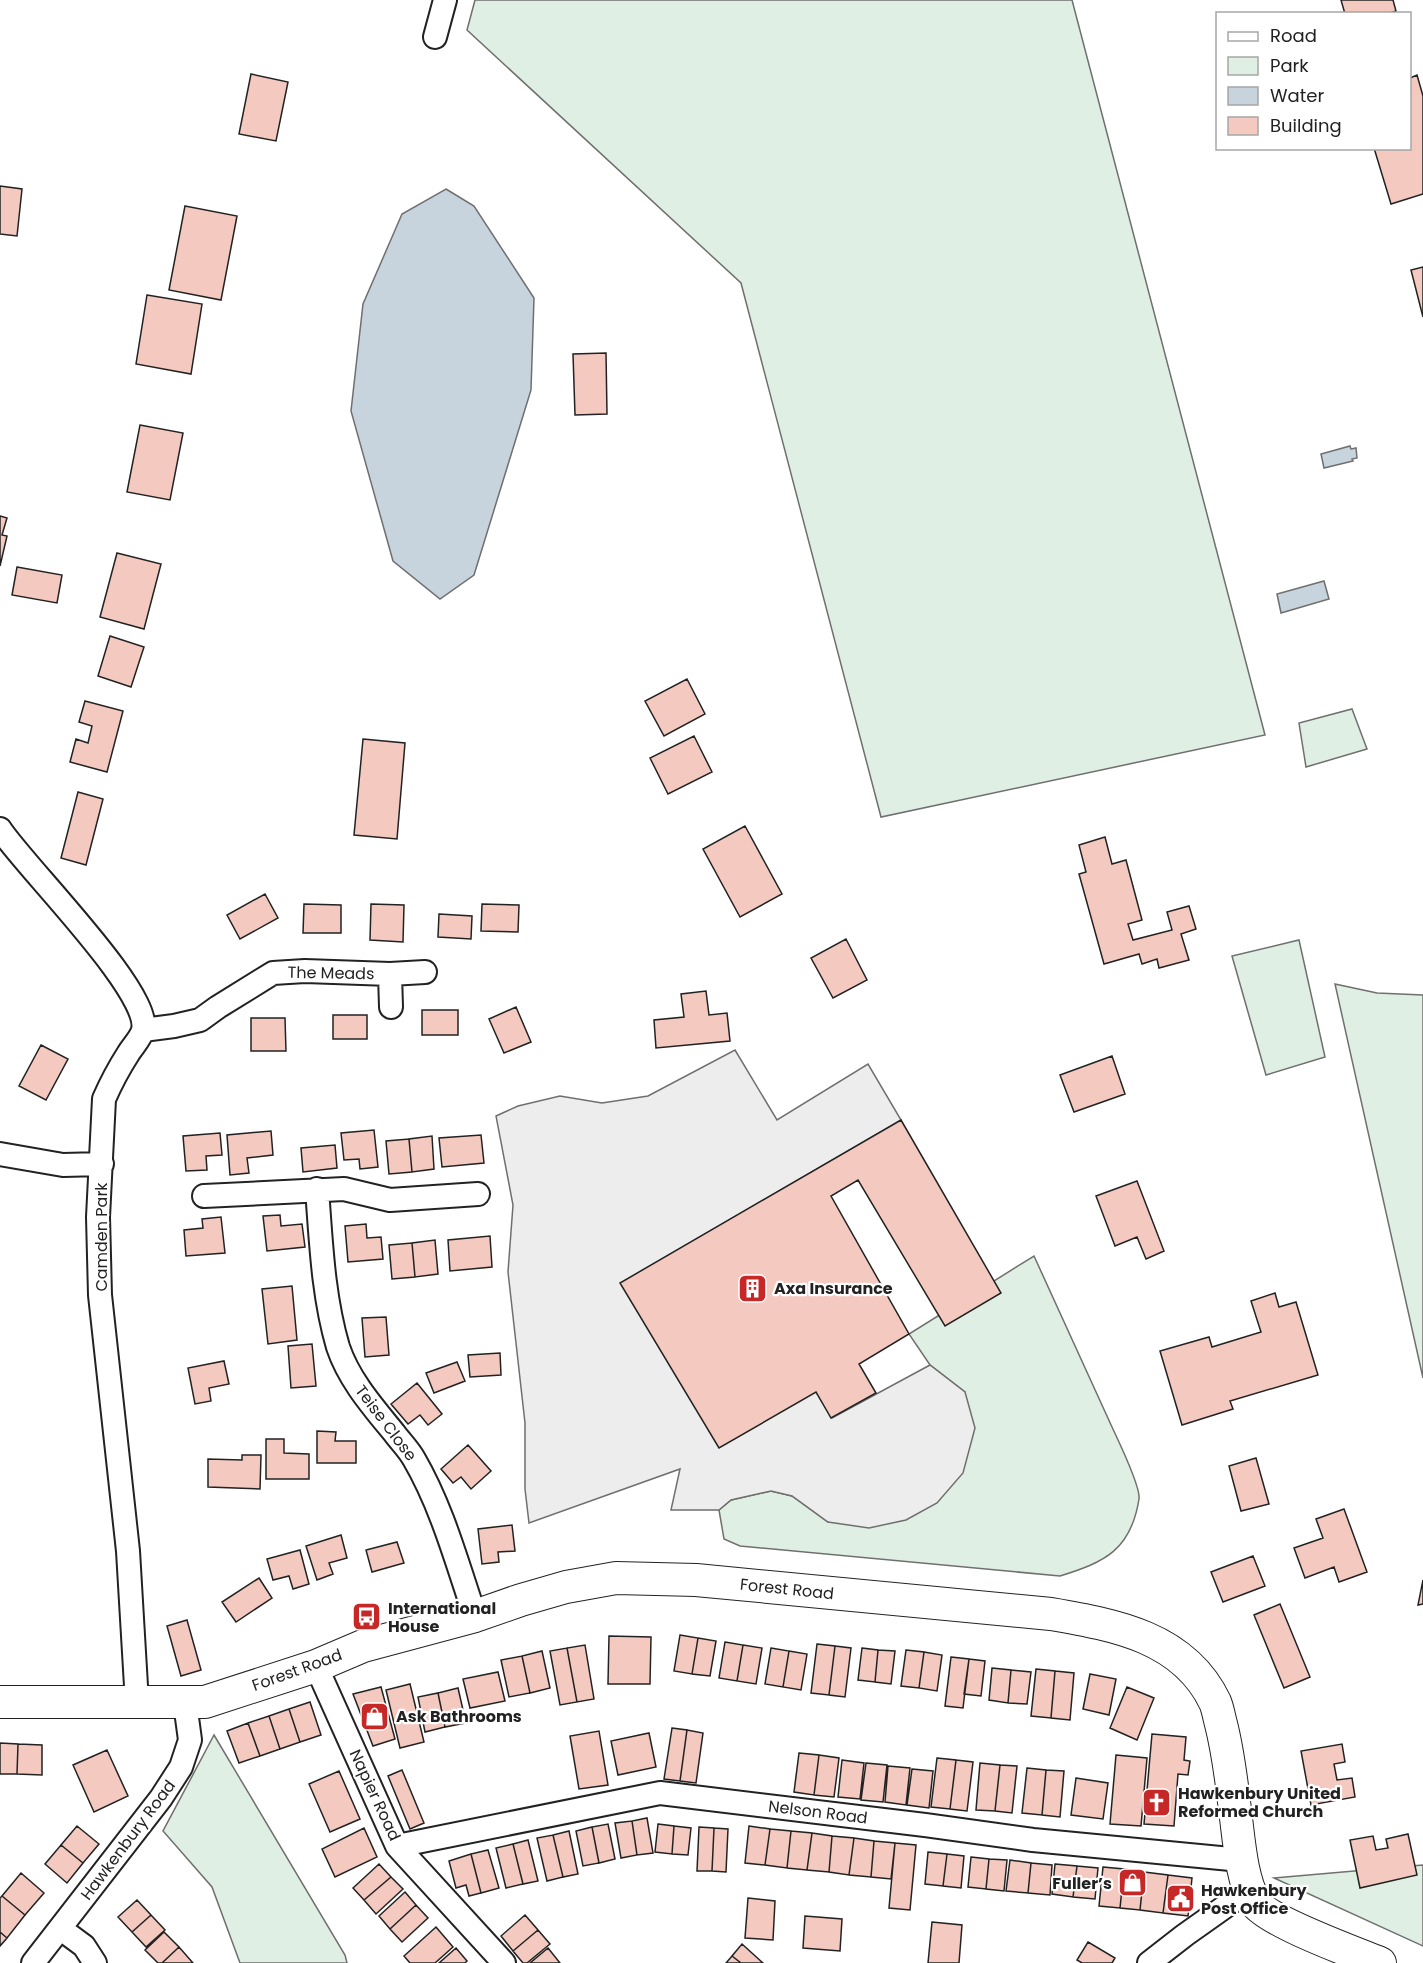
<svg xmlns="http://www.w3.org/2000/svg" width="1423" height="1963" font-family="Poppins,sans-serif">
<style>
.green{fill:#e0efe3;stroke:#6f6f6f;stroke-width:1.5}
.parking{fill:#ededed;stroke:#6f6f6f;stroke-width:1.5}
.water{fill:#c7d3dd;stroke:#6f6f6f;stroke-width:1.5}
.building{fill:#f3c9c0;stroke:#222;stroke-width:1.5}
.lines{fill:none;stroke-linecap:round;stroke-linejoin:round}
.street-casing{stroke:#222;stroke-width:26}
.secondary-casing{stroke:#222;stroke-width:34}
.street{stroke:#fff;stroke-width:22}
.secondary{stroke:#fff;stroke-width:32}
.labels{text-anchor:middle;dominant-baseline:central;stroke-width:4.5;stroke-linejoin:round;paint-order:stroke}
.street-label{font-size:16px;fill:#222;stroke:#fff}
.poi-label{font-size:16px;font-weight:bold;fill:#222;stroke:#fff;text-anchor:start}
</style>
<rect width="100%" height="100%" fill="#fff"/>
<path class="green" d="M475 0H1072L1265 735 881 817 741 283 467 30Z
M1352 709 1367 749 1306 767 1299 723Z
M1299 940 1325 1057 1266 1075 1232 956Z
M1335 984 1377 993 1423 995V1378Z
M1034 1256C1060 1313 1086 1370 1112 1427 1118 1440 1141 1487 1139 1499 1131 1550 1105 1562 1060 1576L740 1546 724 1539 719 1510 731 1500 771 1491 792 1496 828 1522 965 1392 930 1365 909 1334Z
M214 1735 345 1955 347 1963H240L212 1887 163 1831Z
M1423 1865V1946L1274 1878Z"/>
<path class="parking" d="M735 1050 777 1120 868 1064 901 1120 621 1283 816 1392 832 1418 930 1365 965 1392 975 1428 963 1473 937 1503 906 1520 869 1528 828 1522 792 1496 771 1491 731 1500 719 1510H671L680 1469 529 1523 525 1489V1423L508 1272 513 1205 496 1116 518 1106 560 1096 602 1103 648 1096Z"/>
<path class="water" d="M446 189 474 206 534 298 531 390 474 575 440 599 393 561 351 411 363 304 402 214Z
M1350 446 1351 449 1356 448 1357 458 1352 459 1353 461 1324 468 1321 454Z
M1324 581 1329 599 1281 613 1277 594Z"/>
<path class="building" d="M1341 0H1393L1396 11 1387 14H1345Z
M251 74 288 82 276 141 239 134Z
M1417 75 1423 96V194L1391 204 1374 148H1410V78Z
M0 186 22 189 17 236 0 234Z
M185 206 237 216 221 300 169 290Z
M1423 267V317L1411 270Z
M147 295 202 304 191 374 136 364Z
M606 353 607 414 575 415 573 354Z
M140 425 183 433 170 500 127 492Z
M0 516 7 518 2 535 7 536 0 566Z
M117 553 161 564 144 629 100 617Z
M17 567 62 575 57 603 12 595Z
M110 636 144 647 131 687 98 676Z
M687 679 705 714 664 736 645 701Z
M85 701 123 711 107 772 70 762 76 739 88 743 92 726 79 722Z
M694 736 712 772 668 794 650 758Z
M363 739 405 743 397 839 354 835Z
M78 792 103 799 86 865 61 858Z
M745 826 782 894 740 917 703 849Z
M1105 837 1112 864 1126 860 1142 920 1128 924 1133 940 1172 930 1167 912 1189 906 1196 929 1181 934 1189 960 1159 968 1157 959 1142 964 1139 954 1104 964 1079 874 1086 872 1079 845Z
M265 894 278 918 240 939 227 915Z
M304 904 341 905V933H303Z
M371 904 404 905 403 942 370 940Z
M482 904 519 905 518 932 481 931Z
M439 914 472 916 471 939 438 937Z
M846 939 867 980 833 998 811 958Z
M706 991 709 1015 727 1013 730 1041 656 1048 654 1020 684 1017 681 994Z
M516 1007 531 1042 504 1053 489 1019Z
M422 1010H458V1035H422Z
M333 1015H367V1039H333Z
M251 1018H285L286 1051H251Z
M41 1045 68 1059 46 1100 19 1086Z
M1112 1056 1125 1094 1074 1112 1060 1075Z
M901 1120 1001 1293 945 1326 858 1180 831 1196 909 1334 859 1364 876 1393 831 1418 816 1392 719 1448 620 1283Z
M374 1130 378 1167 360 1169 359 1159 344 1160 341 1133Z
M271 1131 273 1155 247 1158 249 1173 230 1175 227 1135Z
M220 1133 222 1155 206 1156 207 1170 186 1171 183 1136Z
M481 1135 484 1163 442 1167 439 1138Z
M432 1136 434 1169 412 1172 409 1139Z
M409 1139 412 1172 389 1174 386 1141Z
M335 1145 337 1168 303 1172 301 1148Z
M1137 1181 1164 1251 1146 1259 1137 1237 1115 1246 1096 1196Z
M280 1215 281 1226 302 1224 305 1247 267 1251 263 1216Z
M221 1217 225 1253 186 1256 184 1230 203 1228 202 1219Z
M366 1224 367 1238 381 1237 383 1259 348 1262 345 1226Z
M490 1236 492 1267 450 1271 448 1240Z
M435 1240 438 1274 415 1277 412 1243Z
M412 1243 415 1277 392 1279 389 1245Z
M292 1286 297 1340 268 1344 262 1289Z
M1275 1293 1279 1307 1296 1302 1318 1375 1230 1401 1233 1409 1182 1425 1160 1351 1209 1337 1212 1347 1261 1332 1251 1301Z
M386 1317 389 1355 365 1357 362 1318Z
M312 1344 316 1386 291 1388 288 1346Z
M500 1353 501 1375 470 1377 468 1355Z
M224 1361 229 1384 209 1388 211 1401 195 1404 188 1368Z
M457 1362 465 1381 434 1393 426 1373Z
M417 1383 442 1414 428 1425 420 1415 408 1424 391 1404Z
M317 1431 336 1432 335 1441H356V1463H317Z
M266 1439H284V1453L309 1454V1479H266Z
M468 1445 491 1471 471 1489 461 1477 453 1483 441 1469Z
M242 1455H261L260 1489 208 1487V1459L242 1460Z
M1256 1458 1269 1504 1241 1511 1229 1466Z
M1344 1509 1367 1572 1339 1582 1334 1567 1305 1578 1294 1548 1323 1538 1316 1519Z
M512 1525 515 1551 498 1552 499 1562 482 1564 478 1529Z
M341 1535 347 1558 329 1563 333 1574 317 1580 306 1546Z
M397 1542 404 1563 372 1572 366 1550Z
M300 1550 309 1584 293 1589 289 1576 273 1580 267 1559Z
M1253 1556 1265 1586 1223 1602 1211 1572Z
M259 1578 272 1598 236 1622 222 1602Z
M1423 1580V1604L1418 1605Z
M1280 1604 1310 1677 1284 1688 1254 1615Z
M187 1620 201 1670 181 1676 167 1626Z
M680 1635 698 1638 692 1674 674 1671Z
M609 1636 651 1637 650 1684H608Z
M698 1638 716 1641 710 1676 692 1674Z
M725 1642 743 1645 737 1681 719 1678Z
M817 1644 835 1646 829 1695 811 1693Z
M585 1645 594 1699 577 1702 567 1648Z
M743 1645 762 1648 756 1684 737 1681Z
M835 1646 851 1648 845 1697 829 1695Z
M567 1648 577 1702 560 1705 550 1651Z
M771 1648 789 1651 783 1687 765 1684Z
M862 1648 878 1650 875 1682 858 1680Z
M878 1650 895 1651 891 1684 875 1682Z
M906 1650 924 1652 919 1688 901 1686Z
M542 1651 550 1688 530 1693 522 1656Z
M789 1651 807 1654 801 1690 783 1687Z
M924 1652 942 1655 937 1691 919 1688Z
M522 1656 530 1693 509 1697 501 1660Z
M951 1657 969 1659 963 1708 945 1706Z
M969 1659 985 1661 981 1696 964 1694Z
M992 1668 1011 1670 1008 1703 989 1700Z
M1036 1669 1055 1671 1051 1718 1031 1716Z
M1011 1670 1031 1672 1027 1704 1008 1703Z
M1055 1671 1074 1673 1070 1720 1051 1718Z
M498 1672 505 1701 470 1708 463 1679Z
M1090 1674 1116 1679 1109 1715 1083 1709Z
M410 1684 424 1742 400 1748 386 1690Z
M381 1687 395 1739 373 1746 353 1694Z
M1127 1687 1154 1698 1137 1740 1110 1728Z
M458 1688 466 1723 445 1727 438 1693Z
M438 1693 445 1727 425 1732 418 1697Z
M310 1702 321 1735 300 1742 289 1709Z
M289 1709 300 1742 280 1749 269 1716Z
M269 1716 280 1749 260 1756 248 1723Z
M248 1723 260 1756 239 1763 227 1731Z
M672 1728 687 1730 680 1781 664 1779Z
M687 1730 703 1733 696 1783 680 1781Z
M599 1731 608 1785 579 1789 570 1736Z
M649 1733 656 1767 618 1775 611 1741Z
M1152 1734 1186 1737 1184 1760 1190 1761 1188 1775 1178 1774 1174 1826 1144 1824Z
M0 1743 18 1744 17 1774H0Z
M18 1744 42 1745V1775L17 1774Z
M1342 1744 1345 1762 1334 1764 1337 1780 1352 1778 1355 1797 1311 1805 1301 1751Z
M107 1750 128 1796 94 1812 73 1765Z
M799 1753 819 1755 814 1795 794 1792Z
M819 1755 839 1758 834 1797 814 1795Z
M1116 1755 1147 1758 1141 1826 1110 1824Z
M937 1758 956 1760 950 1809 931 1807Z
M842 1760 864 1763 860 1799 838 1797Z
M956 1760 973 1762 967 1811 950 1809Z
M866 1763 887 1765 883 1802 861 1800Z
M980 1763 1000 1765 995 1811 976 1810Z
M1000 1765 1017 1766 1012 1813 995 1811Z
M888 1766 910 1768 906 1805 885 1802Z
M1027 1768 1046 1770 1042 1815 1022 1813Z
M912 1769 933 1771 929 1808 907 1805Z
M402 1770 424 1823 410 1829 388 1776Z
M1046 1770 1064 1771 1060 1817 1042 1815Z
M339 1771 360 1819 330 1832 309 1784Z
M1076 1778 1108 1783 1103 1819 1071 1815Z
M647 1818 653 1853 637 1855 632 1821Z
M632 1821 637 1855 621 1858 615 1823Z
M608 1824 615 1859 599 1863 592 1827Z
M658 1824 674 1826 672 1854 655 1852Z
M77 1826 99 1844 83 1863 61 1845Z
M674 1826 691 1828 688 1855 672 1854Z
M749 1826 770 1829 765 1865 745 1863Z
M592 1827 599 1863 583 1866 576 1831Z
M699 1827 714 1828 712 1871H697Z
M364 1828 377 1857 335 1877 322 1849Z
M714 1828 728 1829 726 1872 712 1871Z
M770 1829 791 1831 787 1868 765 1865Z
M569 1831 578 1874 563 1877 553 1835Z
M791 1831 812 1833 807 1870 787 1868Z
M812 1833 832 1836 829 1872 807 1870Z
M1408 1834 1417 1875 1360 1888 1350 1840 1373 1836 1376 1850 1388 1848 1386 1839Z
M553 1835 563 1877 547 1881 537 1838Z
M832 1836 854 1838 849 1875 829 1872Z
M854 1838 874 1841 871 1877 849 1875Z
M528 1840 538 1881 523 1884 513 1844Z
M874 1841 895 1843 891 1879 871 1877Z
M895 1843 916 1845 910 1910 889 1908Z
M513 1844 523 1884 506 1888 496 1848Z
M61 1845 83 1863 67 1883 45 1864Z
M488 1850 499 1888 481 1893 471 1854Z
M928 1852 947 1854 943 1886 925 1884Z
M471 1854 481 1893 469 1896 466 1885 456 1888 449 1861Z
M947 1854 964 1856 961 1888 943 1886Z
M971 1857 989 1859 986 1889 968 1887Z
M989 1859 1007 1860 1004 1891 986 1889Z
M1010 1860 1031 1863 1028 1893 1006 1891Z
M1031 1863 1052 1865 1050 1895 1028 1893Z
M379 1864 391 1877 364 1900 353 1888Z
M1055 1864 1077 1866 1073 1897 1052 1894Z
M1077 1866 1098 1868 1095 1899 1073 1897Z
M1103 1867 1124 1869 1120 1908 1099 1906Z
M1124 1869 1144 1872 1140 1910 1120 1908Z
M1144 1872 1168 1875 1163 1913 1140 1910Z
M21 1873 44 1893 25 1915 2 1896Z
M1168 1875 1192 1878 1188 1916 1163 1913Z
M391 1877 403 1889 376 1914 364 1900Z
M405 1892 416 1905 390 1929 379 1916Z
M2 1896 25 1915 7 1938 0 1932V1898Z
M748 1898 775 1901 773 1940 745 1938Z
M137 1900 151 1915 132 1932 118 1917Z
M416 1905 428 1918 402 1942 390 1929Z
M151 1915 165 1930 146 1947 132 1932Z
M525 1915 538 1930 513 1951 501 1936Z
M805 1916 842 1919 840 1951 803 1948Z
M932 1922 962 1925 959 1963H928Z
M436 1927 453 1947 435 1963H410L404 1956Z
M538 1930 550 1944 527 1963H523L513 1951Z
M0 1932 7 1938 0 1946Z
M164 1932 179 1947 162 1963H158L145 1950Z
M1088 1942 1115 1958 1112 1963H1082L1077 1960Z
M742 1944 763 1963H741L732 1956Z
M179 1947 193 1963H162Z
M456 1948 467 1961 465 1963H439Z
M548 1948 560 1963H530Z
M732 1956 741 1963H726Z"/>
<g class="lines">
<defs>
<path id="street" d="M435 37 445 0
M0 829C24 866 152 992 143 1030 141 1038 132 1047 128 1054 119 1068 111 1083 104 1099L98 1217 100 1295 128 1551 137 1703
M390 974 391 1007
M143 1030 174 1026 200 1020 218 1007 273 973 305 971 390 974 425 972
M0 1154 63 1165 102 1164
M317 1189C321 1242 323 1296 338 1347 349 1380 373 1407 395 1434 401 1442 409 1450 414 1459 442 1507 457 1563 475 1616
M204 1196 344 1189 390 1200 478 1194
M316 1666 397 1846 504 1963
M397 1846 660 1793 925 1825 1033 1840 1241 1860
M61 1929 84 1946 95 1963
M33 1963 161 1798 181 1767 190 1740 185 1703
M1149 1963 1185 1935 1250 1889"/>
<path id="secondary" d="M0 1702H205L316 1666 363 1646 475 1616 521 1600 566 1587 616 1578 696 1580 1051 1614C1115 1625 1184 1637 1215 1702 1218 1709 1219 1717 1221 1724 1229 1755 1232 1786 1236 1818 1239 1842 1242 1881 1255 1902 1267 1921 1355 1953 1380 1963"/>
</defs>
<use href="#street" class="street-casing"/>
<use href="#secondary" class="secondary-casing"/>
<use href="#street" class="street"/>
<use href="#secondary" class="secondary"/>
</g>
<defs>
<symbol id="building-square" viewBox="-11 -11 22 22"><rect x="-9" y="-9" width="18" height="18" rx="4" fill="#c62828" stroke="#fff"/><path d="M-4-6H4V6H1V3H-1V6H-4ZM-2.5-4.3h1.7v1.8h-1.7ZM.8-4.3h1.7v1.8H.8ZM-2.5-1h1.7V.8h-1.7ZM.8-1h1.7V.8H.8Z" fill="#fff"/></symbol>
<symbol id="bus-square" viewBox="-11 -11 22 22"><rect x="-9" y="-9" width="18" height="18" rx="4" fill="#c62828" stroke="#fff"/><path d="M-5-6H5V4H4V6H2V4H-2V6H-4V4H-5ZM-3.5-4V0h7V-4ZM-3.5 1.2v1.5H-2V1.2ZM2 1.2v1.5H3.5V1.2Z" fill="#fff"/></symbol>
<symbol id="shop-square" viewBox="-11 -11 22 22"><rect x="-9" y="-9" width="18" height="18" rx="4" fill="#c62828" stroke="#fff"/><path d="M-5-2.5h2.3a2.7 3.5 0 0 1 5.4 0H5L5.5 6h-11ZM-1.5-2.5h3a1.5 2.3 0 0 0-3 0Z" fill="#fff"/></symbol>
<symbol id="church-square" viewBox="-11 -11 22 22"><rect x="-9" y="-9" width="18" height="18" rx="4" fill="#c62828" stroke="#fff"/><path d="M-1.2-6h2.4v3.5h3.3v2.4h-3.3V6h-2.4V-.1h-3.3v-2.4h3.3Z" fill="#fff"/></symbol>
<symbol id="civic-square" viewBox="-11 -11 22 22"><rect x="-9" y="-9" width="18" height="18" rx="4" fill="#c62828" stroke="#fff"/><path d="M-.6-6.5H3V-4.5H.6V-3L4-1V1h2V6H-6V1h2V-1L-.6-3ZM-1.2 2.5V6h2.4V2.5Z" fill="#fff"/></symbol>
</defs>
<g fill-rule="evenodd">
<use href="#building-square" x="736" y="1272" width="33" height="33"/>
<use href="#bus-square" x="350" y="1600" width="33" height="33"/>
<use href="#shop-square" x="358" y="1700" width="33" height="33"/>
<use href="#church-square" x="1140" y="1786" width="33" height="33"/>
<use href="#shop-square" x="1116" y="1866" width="33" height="33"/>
<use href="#civic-square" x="1164" y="1882" width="33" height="33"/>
</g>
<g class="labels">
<g class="street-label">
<text transform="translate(331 973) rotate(1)">The Meads</text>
<text transform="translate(101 1237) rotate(-90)">Camden Park</text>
<text transform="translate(386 1423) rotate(53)">Teise Close</text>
<text transform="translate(787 1589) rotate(6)">Forest Road</text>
<text transform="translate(297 1670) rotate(-20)">Forest Road</text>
<text transform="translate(375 1795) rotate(65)">Napier Road</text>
<text transform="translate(818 1812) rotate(7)">Nelson Road</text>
<text transform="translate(128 1840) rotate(-53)">Hawkenbury Road</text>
</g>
<g class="poi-label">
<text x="774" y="1288">Axa Insurance</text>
<text x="388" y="1608">International<tspan x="388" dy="18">House</tspan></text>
<text x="396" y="1716">Ask Bathrooms</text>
<text x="1178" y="1793">Hawkenbury United<tspan x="1178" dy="18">Reformed Church</tspan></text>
<text x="1112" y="1883" text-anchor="end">Fuller’s</text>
<text x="1201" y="1890">Hawkenbury<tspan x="1201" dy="18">Post Office</tspan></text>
</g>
</g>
<rect x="1216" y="12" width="195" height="138" fill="#ffffff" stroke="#a7a7a7" stroke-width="1.5"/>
<rect x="1228" y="32" width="30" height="9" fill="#ffffff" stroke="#a7a7a7" stroke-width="1.5"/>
<text x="1270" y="42" font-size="18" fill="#222222">Road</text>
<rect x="1228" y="57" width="30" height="18" fill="#e0efe3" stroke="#a7a7a7" stroke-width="1.5"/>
<text x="1270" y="72" font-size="18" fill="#222222">Park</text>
<rect x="1228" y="87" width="30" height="18" fill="#c7d3dd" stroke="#a7a7a7" stroke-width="1.5"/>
<text x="1270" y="102" font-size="18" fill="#222222">Water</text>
<rect x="1228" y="117" width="30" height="18" fill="#f3c9c0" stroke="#a7a7a7" stroke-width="1.5"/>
<text x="1270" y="132" font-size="18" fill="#222222">Building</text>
</svg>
